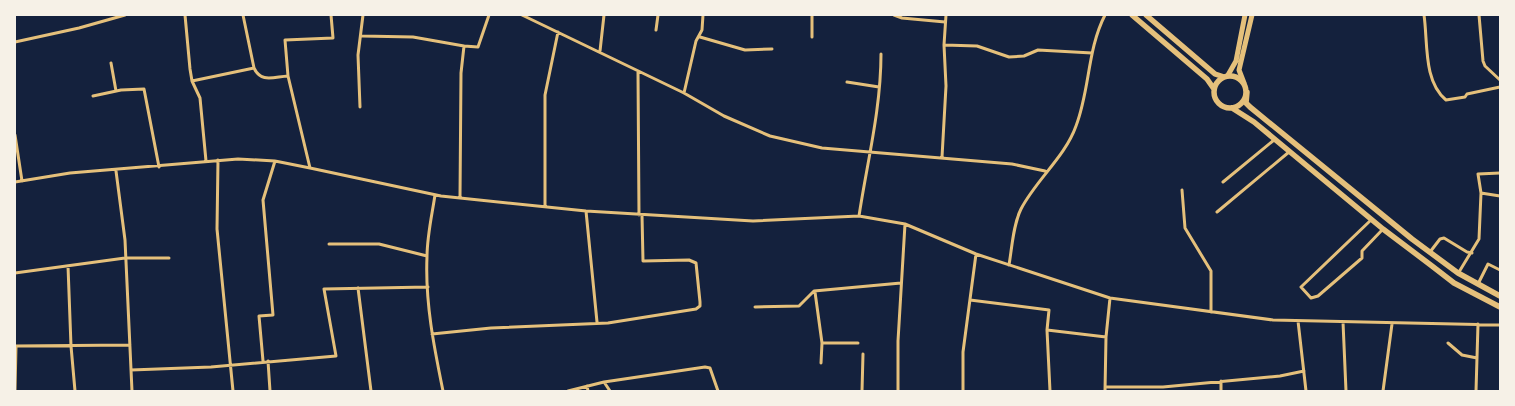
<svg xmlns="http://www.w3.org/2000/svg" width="1515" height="406" font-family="'Times New Roman',serif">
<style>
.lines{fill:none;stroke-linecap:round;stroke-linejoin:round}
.minor{stroke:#e5c07b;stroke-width:3}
.primary{stroke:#e5c07b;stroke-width:5}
.trunk{stroke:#e5c07b;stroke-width:5.5}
</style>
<rect width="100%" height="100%" fill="#14213d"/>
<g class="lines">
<path class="minor" d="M185 15 190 69 192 81 200 98 206 161
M243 15 254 68
M522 15 684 93 724 116 770 136 822 148 1012 164 1045 171
M812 15V37
M894 15 902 18 945 22
M1424 15C1428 42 1423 81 1446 100L1465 97 1467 94 1500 87
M1479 15 1483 61 1485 66 1500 80
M656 30 658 15
M362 36 413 37 464 46
M700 37 745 50 772 49
M15 42 79 28 125 15
M944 45 977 46 1009 57 1024 56 1038 50 1092 53
M600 51 604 15
M111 63 116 91
M638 72 639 215
M192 81 254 68C261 83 273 77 288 76
M847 82 879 87
M684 93 696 41 702 30 703 15
M93 96 121 90 144 89 159 167
M360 107 358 55 363 15
M15 135 22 181
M942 157 946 86 944 45 946 15
M218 160 217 229 233 391
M310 168 288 76 285 40 333 38 331 15
M116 171 125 240 132 391
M15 182 70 173 238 159 275 161 310 168 441 196 586 211 753 221 859 216 905 224 976 254 1110 298 1273 320 1500 325
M1223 182 1274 140
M1182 190 1185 228 1211 271V312
M1481 193 1500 196
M435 195C432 215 427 236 427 257 425 302 434 347 443 391
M460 197 461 73 464 46 478 47 489 15
M545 206V95L558 32
M586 211 597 322
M1217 212 1289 152
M859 216C867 163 881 109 881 54
M1371 220 1301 287 1311 298 1318 296 1362 258V251L1383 229
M329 244H379L427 256
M1430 252 1440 239 1444 238 1467 252 1472 253
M1009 265C1012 248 1013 225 1021 209 1036 180 1065 157 1076 126 1090 90 1087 50 1105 15
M68 266 71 346 75 391
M1459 272 1479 239 1481 193 1478 174 1500 173
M15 273 125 258H169
M1478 284 1488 264 1500 270
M358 288 371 391
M815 292 822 343H858
M970 300 1049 310 1047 330 1050 391
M755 307 799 306 814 291 901 283
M1298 321 1306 391
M1343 322 1346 391
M1047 330 1106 337
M432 334 491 328 608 323 696 309 700 306V302L696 263 689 260 643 261 642 215
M1448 343 1462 355 1477 358
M15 346 130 345
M263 361 259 316 273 315 263 200 275 161
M268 361 270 391
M821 363 822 343
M131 370 211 367 336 356 324 289 428 287
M1221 381V391
M604 382 610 391
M587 386 588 391
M1105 387H1163L1280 376 1304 371
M15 391 16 346
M568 391 604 382 705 367 710 368 718 391
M862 391 863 354
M898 391V341L905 224
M963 391V352L976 254
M1105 391 1106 337 1110 298
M1383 391 1392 324
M1476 391 1478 324"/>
<path class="primary" d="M1228 75 1236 61 1245 15
M1244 83 1239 70 1252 15"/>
<path class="trunk" d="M1132 15 1207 79 1214 89
M1146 15 1215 74 1224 77
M1214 92a16 16 0 1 1 32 0a16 16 0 1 1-32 0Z
M1247 92 1246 103 1250 107 1412 239 1458 273 1500 296
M1232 108 1254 122 1383 229 1432 266 1454 283 1500 307"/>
</g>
<rect width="1515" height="406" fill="none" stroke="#f6f1e7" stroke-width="32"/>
</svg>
